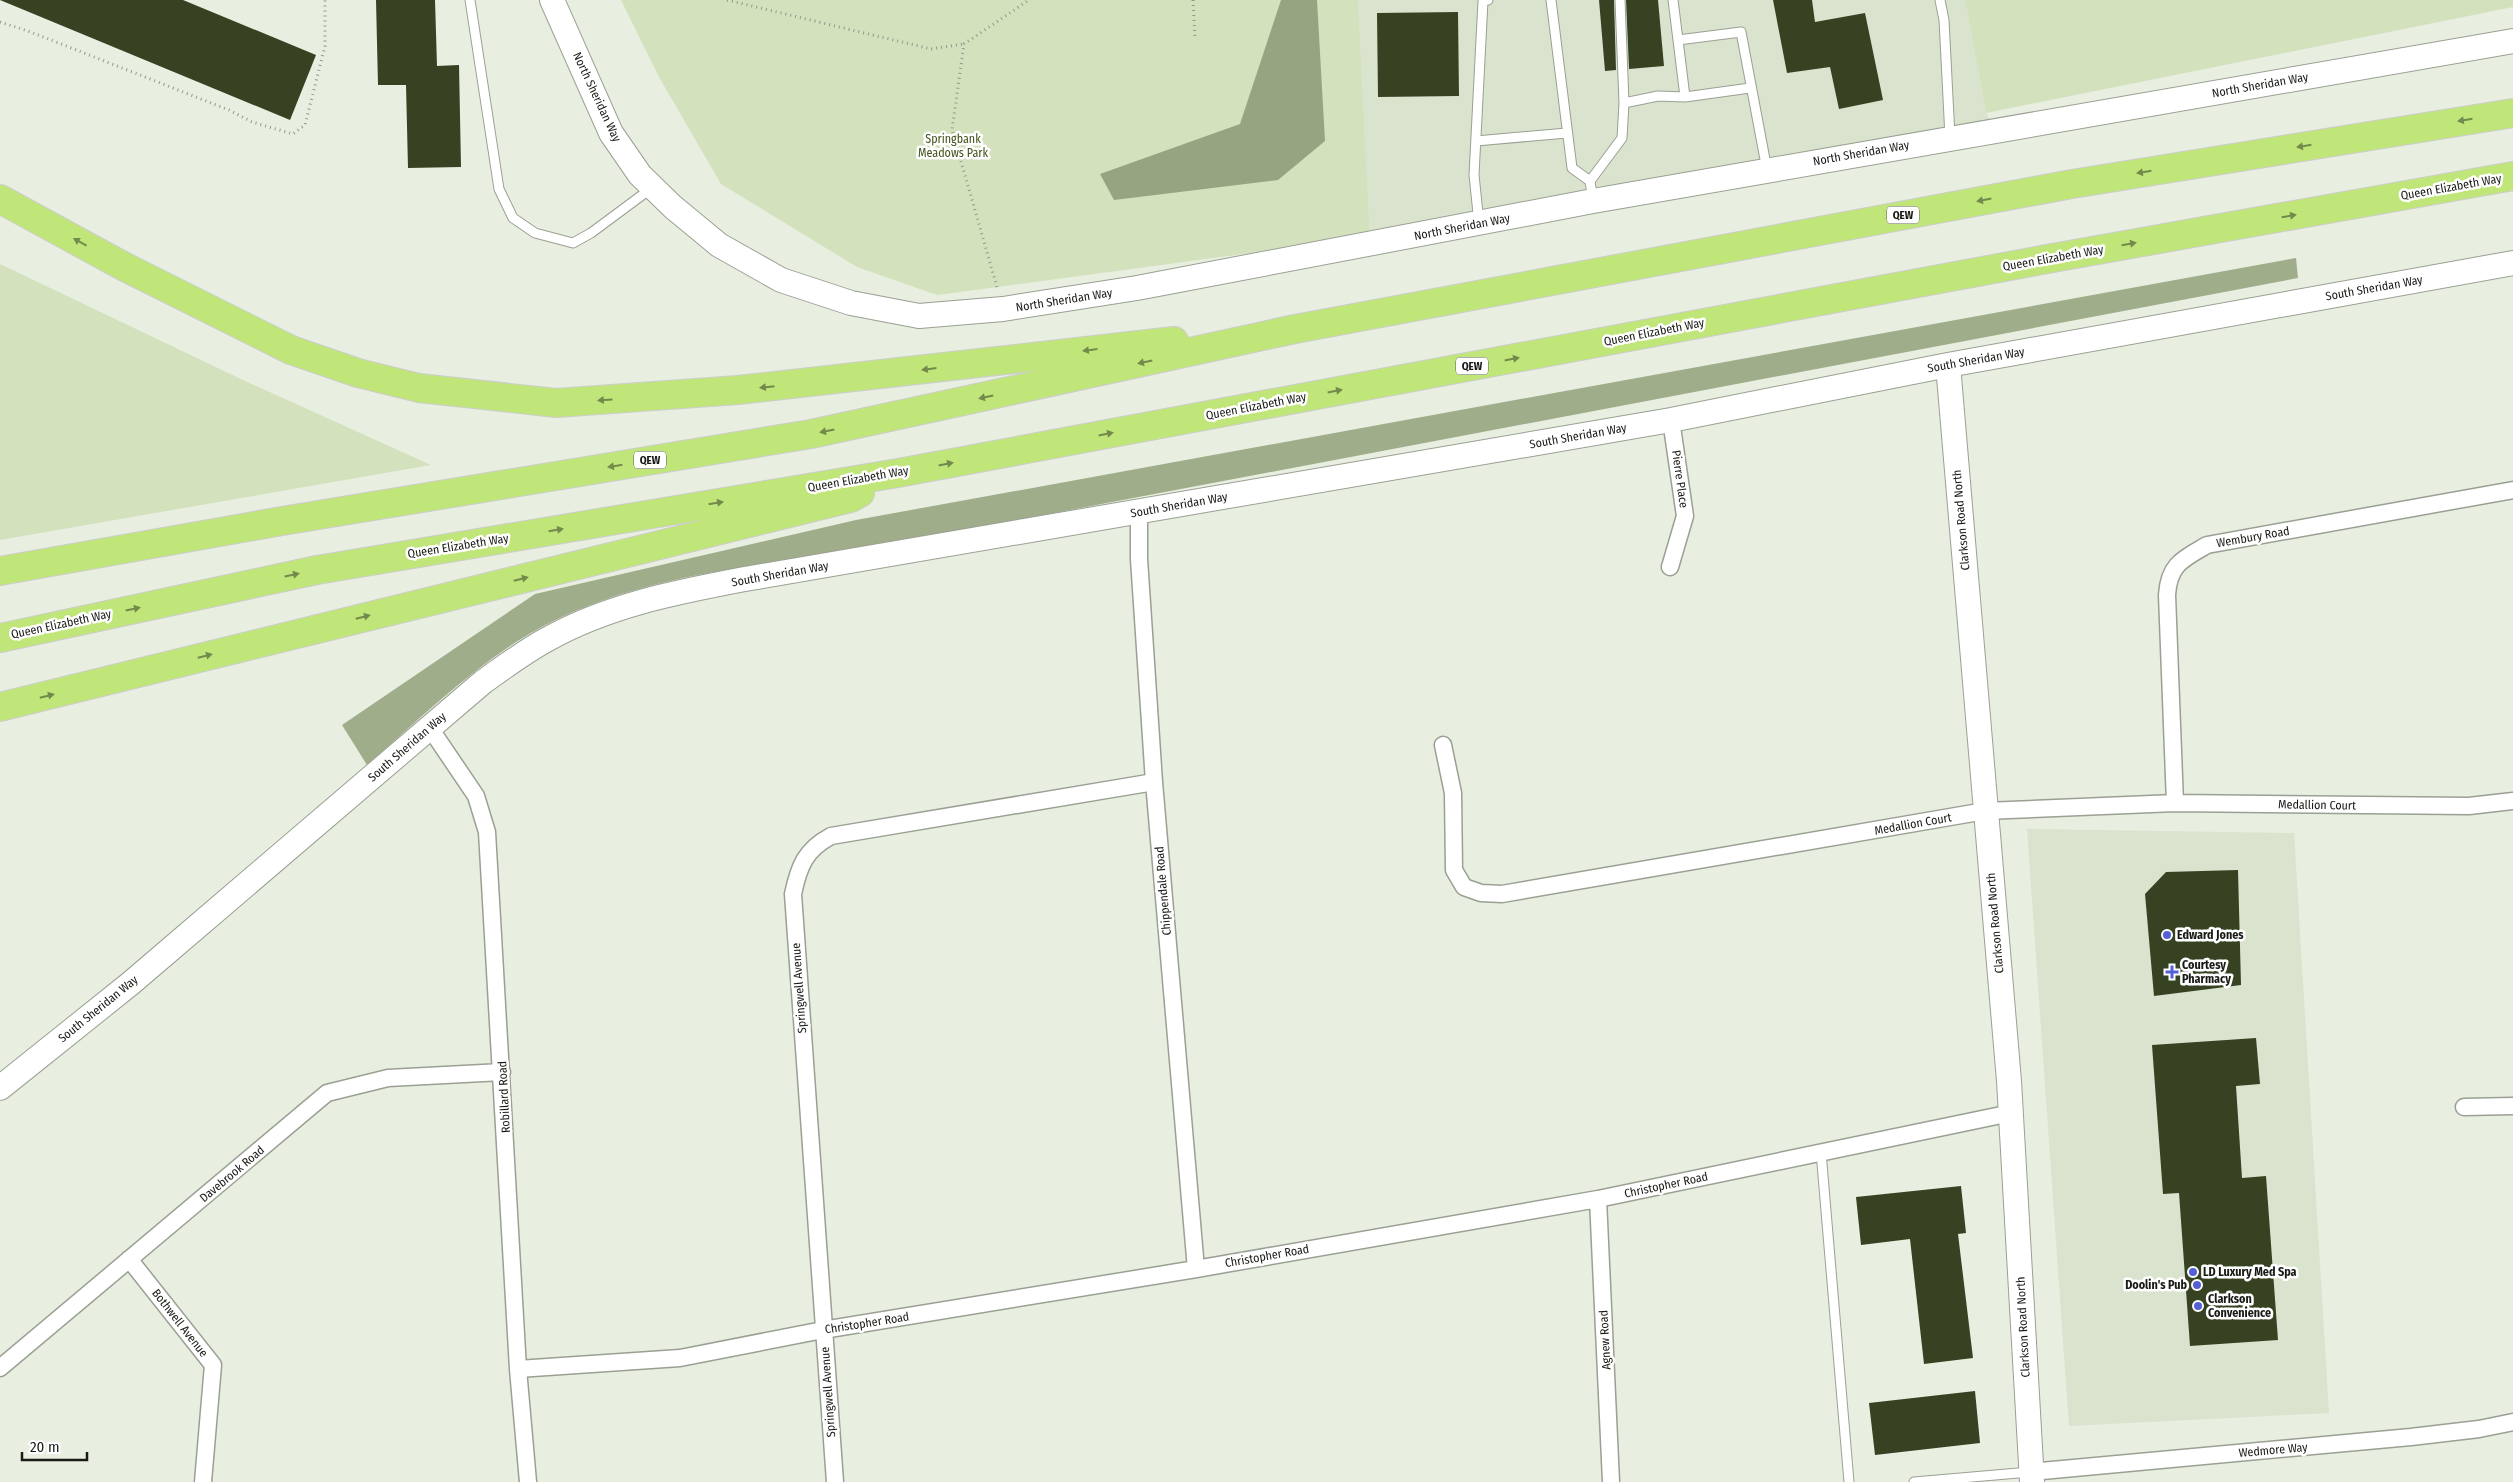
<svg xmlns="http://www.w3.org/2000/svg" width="2513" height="1482" font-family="'Fira Sans Condensed',sans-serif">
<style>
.built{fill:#dae3ce}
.green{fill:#d3e1bd}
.forest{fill:#9fad8a}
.water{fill:#96a481}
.building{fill:#374223}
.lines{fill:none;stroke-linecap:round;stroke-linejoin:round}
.lane-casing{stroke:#9aa093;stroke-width:11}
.street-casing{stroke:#9aa093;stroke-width:19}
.secondary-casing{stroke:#9aa093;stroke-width:26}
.highway-casing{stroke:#cccdcc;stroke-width:30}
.path{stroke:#94988e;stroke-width:3;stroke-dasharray:1 4;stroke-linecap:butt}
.lane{stroke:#fff;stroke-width:9}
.street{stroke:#fff;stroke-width:16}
.secondary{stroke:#fff;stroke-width:24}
.highway{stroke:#c0e679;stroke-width:28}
.oneway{fill:#748a4c}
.poi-dot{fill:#5560d6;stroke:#fff;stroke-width:2}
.labels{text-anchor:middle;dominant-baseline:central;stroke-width:5;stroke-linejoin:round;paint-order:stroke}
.shield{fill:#fff;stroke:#5d5f5b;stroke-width:1}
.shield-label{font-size:11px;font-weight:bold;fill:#181a15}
.street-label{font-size:12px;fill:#181a15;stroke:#fff}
.park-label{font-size:12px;fill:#41531c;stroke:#fff}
.poi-label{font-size:12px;font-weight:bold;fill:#181a15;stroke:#fff;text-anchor:start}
</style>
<rect width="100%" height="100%" fill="#e8eee0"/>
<path class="built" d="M1358 0H1965L1986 113 1996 131 1370 237Z
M2027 829 2294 833 2329 1413 2069 1426Z"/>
<path class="green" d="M621 0H1358L1370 237 937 295 857 267 721 184 659 77Z
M1965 0H2513V7L1986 113Z
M0 264 245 381 431 465 0 540Z"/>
<path class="forest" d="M2296 258 2298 278 853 551C739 568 616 578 516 642 462 677 415 723 367 765L342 725 535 594 856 520Z"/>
<path class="water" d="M1281 0H1317L1325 141 1278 180 1114 200 1100 174 1240 124Z"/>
<path class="building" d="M0 0H183L316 55 290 120Z
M376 0H435L437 66 459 65 461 167 408 168 406 85H378Z
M1599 0H1614L1616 70 1605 71Z
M1626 0H1658L1664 66 1629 69Z
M1773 0H1812L1815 22 1865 13 1883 100 1839 109 1830 67 1787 73Z
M1458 12 1459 96 1378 97 1377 13Z
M2238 870 2241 985 2154 996 2145 894 2166 872Z
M2256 1038 2260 1084 2236 1086 2242 1178 2266 1176 2278 1340 2190 1346 2179 1193 2163 1194 2152 1045Z
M1961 1186 1966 1233 1958 1234 1973 1358 1924 1364 1910 1239 1861 1245 1856 1197Z
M1975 1391 1980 1443 1875 1455 1869 1403Z"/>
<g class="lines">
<defs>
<path id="lane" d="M470 0 499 189 513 218 535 233 573 243 591 233 653 187
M1551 0 1572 168 1590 181 1593 201
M1673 0 1678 40 1741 32 1767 170
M1940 0 1944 20 1950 137
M1678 40 1685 97
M1624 103 1658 96 1685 97 1750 88
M1476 141 1567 133
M1590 181 1622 138 1624 103 1620 0
M1479 223 1474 175 1483 1 1488 0
M1821 1152 1849 1482
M1914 1482 2030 1472"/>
<path id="street" d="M1139 512V559L1154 782 1196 1269
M1670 567 1685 516 1671 420
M430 728 476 796 487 832 518 1369 528 1482
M1443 745 1453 793 1454 870 1464 887 1481 893 1502 894 1985 811 2175 803 2469 806 2513 801
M2175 803 2167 595C2169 564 2183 559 2207 545L2513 490
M2464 1107 2513 1106
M1598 1199 1611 1482
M129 1259 213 1365 203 1482
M0 1368 327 1093 388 1078 502 1072
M518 1369 680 1358 823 1330 1196 1269 1598 1199 2011 1113
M2031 1472 2411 1437 2479 1429 2513 1422
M835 1482 793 894C799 866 805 850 831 836L1154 782"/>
<path id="secondary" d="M552 0 611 133 640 175 673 207 719 245 781 280 851 303 919 316 1003 309 1137 288 1593 201 2513 41
M1948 365 2009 1081 2032 1482
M0 1088 131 983 483 682C504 667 524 652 546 640 608 605 677 592 745 579L1671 420 1948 365 2513 263"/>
<path id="highway" d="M0 199 123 266 291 350 358 373 419 388 556 403 738 390 1174 341
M0 571 282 521 811 434 1295 329 2072 184 2513 113
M0 638 317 570 898 473 2047 259 2513 176
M0 707 851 498 860 493"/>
</defs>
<use href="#lane" class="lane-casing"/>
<use href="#street" class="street-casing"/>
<use href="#secondary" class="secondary-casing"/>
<use href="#highway" class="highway-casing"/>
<path class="path" d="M727 0 931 49 964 44
M1193 0 1195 38
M0 22 28 31 229 110 252 122 293 134 305 125 325 46V0
M997 287 952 130 964 44 1029 0"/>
<use href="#lane" class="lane"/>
<use href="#street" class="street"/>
<use href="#secondary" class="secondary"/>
<use href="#highway" class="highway"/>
</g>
<defs><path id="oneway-solid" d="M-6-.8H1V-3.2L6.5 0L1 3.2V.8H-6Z" transform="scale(1.25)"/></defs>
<g class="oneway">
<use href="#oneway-solid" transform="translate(2465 120) rotate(171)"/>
<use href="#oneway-solid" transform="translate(2304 146) rotate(171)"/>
<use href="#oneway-solid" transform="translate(2144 172) rotate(171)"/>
<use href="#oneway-solid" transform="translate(1984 200) rotate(169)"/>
<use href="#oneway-solid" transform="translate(2289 216) rotate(-10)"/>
<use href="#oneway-solid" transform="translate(80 242) rotate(-151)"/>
<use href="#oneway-solid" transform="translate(2129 244) rotate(-10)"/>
<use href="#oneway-solid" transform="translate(1090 350) rotate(173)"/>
<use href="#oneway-solid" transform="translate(1512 359) rotate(-11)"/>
<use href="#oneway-solid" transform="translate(1145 362) rotate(168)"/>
<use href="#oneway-solid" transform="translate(929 369) rotate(173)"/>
<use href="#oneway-solid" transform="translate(767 387) rotate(174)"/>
<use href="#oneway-solid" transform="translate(1335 391) rotate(-11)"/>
<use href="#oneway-solid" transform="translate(986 397) rotate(168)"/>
<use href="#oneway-solid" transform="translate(605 400) rotate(176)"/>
<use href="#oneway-solid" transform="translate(827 431) rotate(169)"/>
<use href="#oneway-solid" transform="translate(1106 434) rotate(-11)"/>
<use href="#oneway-solid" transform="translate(946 464) rotate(-11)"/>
<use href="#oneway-solid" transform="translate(615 466) rotate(171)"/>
<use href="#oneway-solid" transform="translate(716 503) rotate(-9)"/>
<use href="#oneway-solid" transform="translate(556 530) rotate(-9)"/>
<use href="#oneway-solid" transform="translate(292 575) rotate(-12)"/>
<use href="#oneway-solid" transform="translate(521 579) rotate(-14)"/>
<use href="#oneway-solid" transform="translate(133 609) rotate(-12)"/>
<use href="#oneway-solid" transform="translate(363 617) rotate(-14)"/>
<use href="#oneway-solid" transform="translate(205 656) rotate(-14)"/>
<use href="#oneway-solid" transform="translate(47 696) rotate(-14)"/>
</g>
<g class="poi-dot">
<circle cx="2167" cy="935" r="5"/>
<path d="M2169.5 964.5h5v5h5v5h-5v5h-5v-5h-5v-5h5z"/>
<circle cx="2193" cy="1272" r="5"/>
<circle cx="2197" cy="1285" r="5"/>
<circle cx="2198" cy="1306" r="5"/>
</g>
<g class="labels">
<g class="shield">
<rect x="1887" y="206.5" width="32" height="17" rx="4"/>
<rect x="1456" y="357.5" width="32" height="17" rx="4"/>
<rect x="634" y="451.5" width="32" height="17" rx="4"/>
</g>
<g class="shield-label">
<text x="1903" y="215">QEW</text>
<text x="1472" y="366">QEW</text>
<text x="650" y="460">QEW</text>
</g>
<g class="street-label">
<text transform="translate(2260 85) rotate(-10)">North Sheridan Way</text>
<text transform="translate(597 97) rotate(65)">North Sheridan Way</text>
<text transform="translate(1861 153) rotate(-10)">North Sheridan Way</text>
<text transform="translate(2451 187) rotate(-10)">Queen Elizabeth Way</text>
<text transform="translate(1462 227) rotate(-11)">North Sheridan Way</text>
<text transform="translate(2053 258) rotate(-10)">Queen Elizabeth Way</text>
<text transform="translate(2374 288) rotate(-10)">South Sheridan Way</text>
<text transform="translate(1064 300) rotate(-9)">North Sheridan Way</text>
<text transform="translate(1654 332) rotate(-11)">Queen Elizabeth Way</text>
<text transform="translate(1976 360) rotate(-10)">South Sheridan Way</text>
<text transform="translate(1256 406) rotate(-11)">Queen Elizabeth Way</text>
<text transform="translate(1578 436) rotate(-10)">South Sheridan Way</text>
<text transform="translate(858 479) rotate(-10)">Queen Elizabeth Way</text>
<text transform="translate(1680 479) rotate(82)">Pierre Place</text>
<text transform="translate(1179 505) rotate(-10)">South Sheridan Way</text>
<text transform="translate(1961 520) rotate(-95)">Clarkson Road North</text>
<text transform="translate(2253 537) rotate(-10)">Wembury Road</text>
<text transform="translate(458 546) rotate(-9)">Queen Elizabeth Way</text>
<text transform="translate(780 574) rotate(-10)">South Sheridan Way</text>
<text transform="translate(61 624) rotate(-12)">Queen Elizabeth Way</text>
<text transform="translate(407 747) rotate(-41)">South Sheridan Way</text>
<text transform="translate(2317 805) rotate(1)">Medallion Court</text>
<text transform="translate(1913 824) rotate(-10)">Medallion Court</text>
<text transform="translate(1163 891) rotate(-95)">Chippendale Road</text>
<text transform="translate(1995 923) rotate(-95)">Clarkson Road North</text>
<text transform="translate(799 988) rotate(-94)">Springwell Avenue</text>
<text transform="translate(98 1009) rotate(-39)">South Sheridan Way</text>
<text transform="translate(504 1097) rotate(-93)">Robillard Road</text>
<text transform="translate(232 1174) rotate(-40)">Davebrook Road</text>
<text transform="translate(1666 1185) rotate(-12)">Christopher Road</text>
<text transform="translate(1267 1256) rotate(-10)">Christopher Road</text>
<text transform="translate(180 1323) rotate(52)">Bothwell Avenue</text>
<text transform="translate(867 1323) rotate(-9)">Christopher Road</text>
<text transform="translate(2023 1327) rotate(-93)">Clarkson Road North</text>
<text transform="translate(1605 1340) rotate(-93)">Agnew Road</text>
<text transform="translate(828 1392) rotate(-94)">Springwell Avenue</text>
<text transform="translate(2273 1450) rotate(-5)">Wedmore Way</text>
</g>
<g class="park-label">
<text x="953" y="139">Springbank<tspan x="953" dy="14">Meadows Park</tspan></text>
</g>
<g class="poi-label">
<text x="2177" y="935">Edward Jones</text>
<text x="2182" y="965">Courtesy<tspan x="2182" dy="14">Pharmacy</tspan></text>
<text x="2203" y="1272">LD Luxury Med Spa</text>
<text x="2187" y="1285" text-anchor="end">Doolin's Pub</text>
<text x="2208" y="1299">Clarkson<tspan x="2208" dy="14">Convenience</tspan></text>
</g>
</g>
<path d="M22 1452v8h65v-8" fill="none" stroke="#181a15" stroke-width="2.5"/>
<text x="30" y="1452" font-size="15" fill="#181a15" stroke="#ffffff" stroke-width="4" paint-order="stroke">20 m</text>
</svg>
